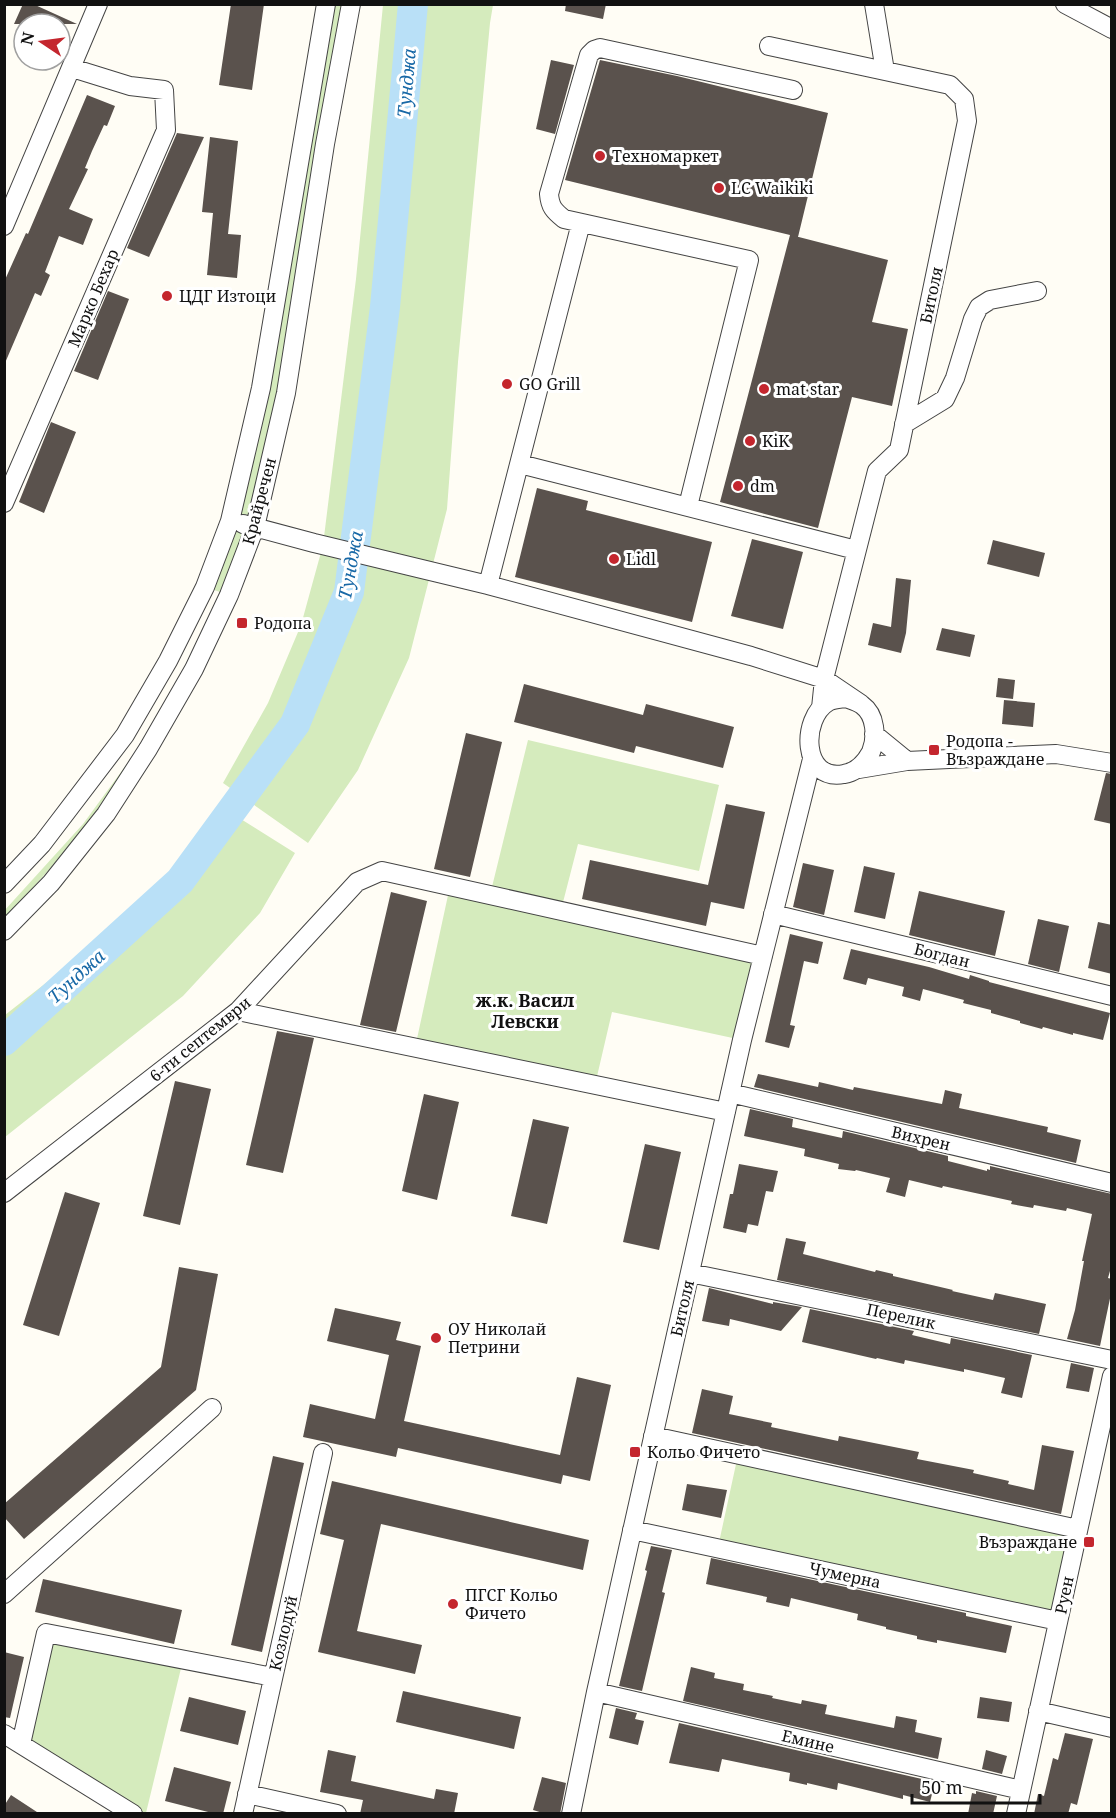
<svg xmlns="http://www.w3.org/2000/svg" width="1116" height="1818" font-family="'Noto Serif',serif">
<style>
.green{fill:#d5ebbd}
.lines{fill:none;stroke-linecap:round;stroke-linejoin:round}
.river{stroke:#b9e0f7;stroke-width:30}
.building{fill:#5a524d}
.minor-casing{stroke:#444;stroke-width:20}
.minor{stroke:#fff;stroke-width:18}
.poi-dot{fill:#c4262e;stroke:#fff;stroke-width:2}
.labels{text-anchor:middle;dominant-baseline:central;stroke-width:6;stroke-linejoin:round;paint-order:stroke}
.poi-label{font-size:16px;fill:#111;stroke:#fff;text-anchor:start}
.street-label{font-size:16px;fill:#111;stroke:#fff}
.water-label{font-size:18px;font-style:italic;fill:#1768a6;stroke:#fff}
.neighbourhood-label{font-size:18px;font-weight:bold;fill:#111;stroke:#fff}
</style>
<rect width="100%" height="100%" fill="#fffdf5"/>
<path class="green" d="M326 5H351L286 393 229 595 205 587 230 521Z
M383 5H493L490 23 458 362 447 509 409 658 358 770 308 843 223 783 268 703 301 625 323 545 356 279Z
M528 740 719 785 699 871 578 844 561 910 763 956 742 1040 612 1012 595 1085 415 1048 450 886 490 895Z
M132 757 137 760 87 827 5 919 4 911 83 824Z
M220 806 295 853 260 913 183 996 5 1137V1015L88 950 167 875Z
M738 1455 1078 1529 1058 1621 718 1547Z
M46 1633 183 1660 146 1813H133L21 1744Z"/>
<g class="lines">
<path class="river" d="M4 1041 180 881 295 724 349 592 385 307 413 4"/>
</g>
<path class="building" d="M23 4H33L77 24H14Z
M231 4H264L252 90 219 85Z
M566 4H606L603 19 565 11Z
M551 60 574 65 555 134 536 129Z
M600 60 677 76 828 113 798 237 791 235 888 260 872 322 908 329 892 406 852 397 818 528 720 502 790 235 565 180Z
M87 95 115 106 107 126 104 125 92 151 85 168 88 169 69 209 93 219 83 245 59 236 45 272 50 275 41 296 35 293 5 363 4 282 26 233 28 234Z
M177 133 204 137 149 257 127 248Z
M210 137 238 141 228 234 241 235 237 278 207 275 213 213 202 212Z
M108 291 129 299 98 380 74 371Z
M51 422 76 432 44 513 19 502Z
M537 488 588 501 586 510 712 542 692 622 515 577Z
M752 539 803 552 783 629 731 616Z
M993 540 1045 553 1039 577 987 564Z
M896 578 911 580 906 633 901 653 868 645 873 623 891 627Z
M942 628 975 635 970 657 936 650Z
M998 678 1015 680 1013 699 996 697Z
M524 684 643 715 646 704 734 727 723 768 636 746 634 753 514 722Z
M1004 700 1035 703 1033 727 1002 724Z
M466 733 502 742 470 877 434 869Z
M1106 773 1112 774V824L1094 820Z
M726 804 765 812 744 909 711 902 706 926 582 899 590 860 708 885Z
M803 863 834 870 824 915 793 907Z
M864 866 895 873 885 919 854 912Z
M919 891 1005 911 995 956 909 935Z
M391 892 427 901 396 1032 360 1025Z
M1038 919 1069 926 1059 972 1028 964Z
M1098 922 1112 925V974L1088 968Z
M790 934 823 942 818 964 804 961 790 1025 795 1026 789 1048 765 1042Z
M851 949 929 967 969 979 970 975 989 981V982L1110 1013 1103 1040 1073 1033V1035L1043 1027 1042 1029 1020 1023V1021L991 1013V1010L963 1003 964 1000 923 989 920 1001 902 996 904 987 868 978 866 985 843 979Z
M277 1031 314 1038 283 1173 246 1165Z
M758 1074 818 1087 819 1082 853 1090 854 1087 942 1104 945 1090 962 1094 959 1108 1048 1127 1047 1132 1081 1140 1076 1163 754 1087Z
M175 1081 211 1089 180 1225 143 1216Z
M424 1094 459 1102 437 1200 402 1191Z
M750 1109 793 1119 792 1127 842 1138 843 1131 948 1156V1161L987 1171V1169L990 1170V1166L1112 1194V1264L1108 1278 1112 1279V1289L1100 1346 1067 1339 1075 1310 1084 1261H1082L1092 1214 1067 1208 1066 1211 1034 1205 1033 1208 1011 1204 1012 1201 943 1186 942 1188 909 1180 905 1197 886 1192 890 1178 856 1170 855 1171 838 1169 839 1164 804 1156 805 1149 744 1136Z
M533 1119 569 1127 547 1224 511 1216Z
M645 1144 681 1152 659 1250 623 1242Z
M739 1164 778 1171 773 1192 766 1191 758 1226 748 1224 746 1233 723 1228 730 1194H733Z
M65 1192 100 1203 59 1336 23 1325Z
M786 1238 806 1242 803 1254 875 1272 876 1270 893 1274V1276L936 1286 953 1290 952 1291 993 1300 995 1293 1046 1304 1039 1334 777 1280Z
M179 1267 218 1274 196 1390 24 1539 4 1517V1504L161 1367Z
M709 1288 773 1304V1302L802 1307 781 1331 730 1319 729 1326 702 1321Z
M335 1308 401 1322 396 1340 421 1346 404 1421 560 1455 577 1377 611 1385 590 1481 563 1475 561 1484 398 1448 396 1457 303 1437 310 1404 375 1419 389 1355 327 1341Z
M810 1309 914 1331 912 1335 950 1344 951 1338 1032 1355 1022 1398 1001 1393 1005 1378 964 1369V1372L905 1360 904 1364 877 1358 876 1359 802 1342Z
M1071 1363 1094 1368 1089 1392 1066 1388Z
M702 1389 733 1396 729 1414 772 1423 771 1427 838 1441 839 1436 919 1452 917 1459 974 1470 973 1473 1009 1481 1008 1484 1034 1490 1042 1445 1074 1451 1061 1514 692 1433Z
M273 1456 304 1463 262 1652 231 1645Z
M332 1481 589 1540 583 1570 381 1524 357 1631 422 1645 415 1674 318 1652 344 1540 320 1534Z
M687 1484 727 1490 721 1518 682 1510Z
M651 1546 672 1550 662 1592 665 1593 642 1691 619 1686 647 1571 645 1570Z
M711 1558 966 1613V1616L1012 1626 1006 1653 937 1640V1643L917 1639V1636L886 1629V1627L857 1620 858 1614 791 1598 789 1607 766 1602 767 1597 706 1584Z
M43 1579 182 1610 174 1644 35 1612Z
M4 1652 24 1657 10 1718 4 1717Z
M691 1667 715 1673 714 1678 744 1684 743 1690 773 1696 772 1698 801 1704 802 1700 827 1705 825 1714 894 1728 896 1716 917 1720 915 1732 942 1738 938 1759 683 1701Z
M403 1691 521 1717 514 1749 396 1722Z
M189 1697 246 1711 238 1745 180 1731Z
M980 1697 1012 1702 1009 1722 977 1718Z
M616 1708 637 1713 635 1719 644 1721 638 1745 609 1738Z
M679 1723 935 1782 930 1802 903 1795V1799L838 1783 837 1790 807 1783V1785L789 1781 790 1773 722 1759 719 1772 669 1763Z
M1065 1733 1093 1739 1077 1805 1071 1803 1068 1814H1034L1038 1794 1044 1796 1053 1758 1058 1760Z
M328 1750 356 1756 351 1781 434 1799 436 1789 458 1793 454 1814H360L363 1800 320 1792Z
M986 1750 1007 1756 1002 1774 982 1769Z
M174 1767 231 1782 223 1814H216L165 1801Z
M542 1777 566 1783 560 1814H546L533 1810Z
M976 1791 997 1796 993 1814H968L972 1793 976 1794Z
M11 1795 40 1814H4V1806Z"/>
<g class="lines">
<defs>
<path id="minor" d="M874 4 885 71
M1065 4 1112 29
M769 46 950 85 964 99 967 121 899 450 877 471 824 679 821 708
M4 226 98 4
M904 424 945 399 955 378 973 319 979 307 990 300 1037 291
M520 464 856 550
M4 503 166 130 164 90 130 86 72 68
M688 506 749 260 564 219C554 211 550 207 549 194L589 55 594 50 600 48 793 90
M243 524 314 543 488 585 751 656 824 679 861 704
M488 585 581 223
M846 698C851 700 858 702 862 705 876 715 877 737 871 752 865 763 857 772 844 774 801 782 801 718 828 702 833 699 839 699 846 698Z
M874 734 907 761
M859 769 907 761 1056 754 1112 763
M4 884 42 844 125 735 168 661 205 587 230 521 261 388 326 4
M773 914 1112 996
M4 931 51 883 106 814 148 749 194 669 229 595 255 527 286 393 325 144 351 4
M238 1011 726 1112
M730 1093 1112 1183
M4 1193 238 1011 357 882 382 871 763 956
M690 1273 1112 1360
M653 1436 1078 1529
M632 1530 1058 1621
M4 1594 212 1408
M596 1692 1021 1790
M1038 1711 1112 1728
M4 1734 133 1814
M21 1744 46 1633 273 1677
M247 1794 337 1814
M243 1814 323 1453
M571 1814 596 1692 742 1040 812 759
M1016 1814 1112 1376"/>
</defs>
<use href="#minor" class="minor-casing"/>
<use href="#minor" class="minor"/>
</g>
<g class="poi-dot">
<circle cx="600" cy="156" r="6"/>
<circle cx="719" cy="188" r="6"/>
<circle cx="167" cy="296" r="6"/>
<circle cx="507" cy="384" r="6"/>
<circle cx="764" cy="389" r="6"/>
<circle cx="750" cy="441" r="6"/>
<circle cx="738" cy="486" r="6"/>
<circle cx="614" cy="559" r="6"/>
<rect x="236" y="617" width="12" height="12" rx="3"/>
<rect x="928" y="744" width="12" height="12" rx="3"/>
<circle cx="436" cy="1338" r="6"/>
<rect x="629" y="1446" width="12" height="12" rx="3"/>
<rect x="1083" y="1536" width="12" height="12" rx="3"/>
<circle cx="453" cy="1604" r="6"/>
</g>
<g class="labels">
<g class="poi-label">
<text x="612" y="156">Техномаркет</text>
<text x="731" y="188">LC Waikiki</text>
<text x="179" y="296">ЦДГ Изтоци</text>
<text x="519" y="384">GO Grill</text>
<text x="776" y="389">mat star</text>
<text x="762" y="441">KiK</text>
<text x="750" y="486">dm</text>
<text x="626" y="559">Lidl</text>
<text x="254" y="623">Родопа</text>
<text x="946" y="741">Родопа -<tspan x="946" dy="18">Възраждане</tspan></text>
<text x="448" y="1329">ОУ Николай<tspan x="448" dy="18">Петрини</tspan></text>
<text x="647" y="1452">Кольо Фичето</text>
<text x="1077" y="1542" text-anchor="end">Възраждане</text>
<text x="465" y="1595">ПГСГ Кольо<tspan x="465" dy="18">Фичето</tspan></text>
</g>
<g class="street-label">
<text transform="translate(931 295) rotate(-78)">Битоля</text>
<text transform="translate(93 298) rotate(-67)">Марко Бехар</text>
<text transform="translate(259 501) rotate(-75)">Крайречен</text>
<text transform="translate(942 955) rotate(14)">Богдан</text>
<text transform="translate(200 1039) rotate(-39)">6-ти септември</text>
<text transform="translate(921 1138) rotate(13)">Вихрен</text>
<text transform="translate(682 1308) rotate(-77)">Битоля</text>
<text transform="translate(901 1316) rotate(12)">Перелик</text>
<text transform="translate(845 1575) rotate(12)">Чумерна</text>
<text transform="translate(1064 1595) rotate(-78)">Руен</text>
<text transform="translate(283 1633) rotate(-77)">Козлодуй</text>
<text transform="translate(808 1741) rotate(13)">Емине</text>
</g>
<g class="water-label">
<text transform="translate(406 83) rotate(-85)">Тунджа</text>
<text transform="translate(350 565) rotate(-80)">Тунджа</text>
<text transform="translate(76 976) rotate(-42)">Тунджа</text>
</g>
<g class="neighbourhood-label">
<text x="525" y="1000">ж.к. Васил<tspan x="525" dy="21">Левски</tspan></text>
</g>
</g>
<rect width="1116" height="1818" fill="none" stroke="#111111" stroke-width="12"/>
<g transform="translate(42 42) rotate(283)"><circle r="28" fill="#ffffff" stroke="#a0a0a0" stroke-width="1.5"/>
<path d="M0-4.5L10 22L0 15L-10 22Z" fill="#c4262e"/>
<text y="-9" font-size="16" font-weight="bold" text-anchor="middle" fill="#111111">N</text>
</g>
<path d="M912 1794v9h128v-9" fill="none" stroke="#111111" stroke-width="3"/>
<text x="921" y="1794" font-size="18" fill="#111111" stroke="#ffffff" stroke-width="4.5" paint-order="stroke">50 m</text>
</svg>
